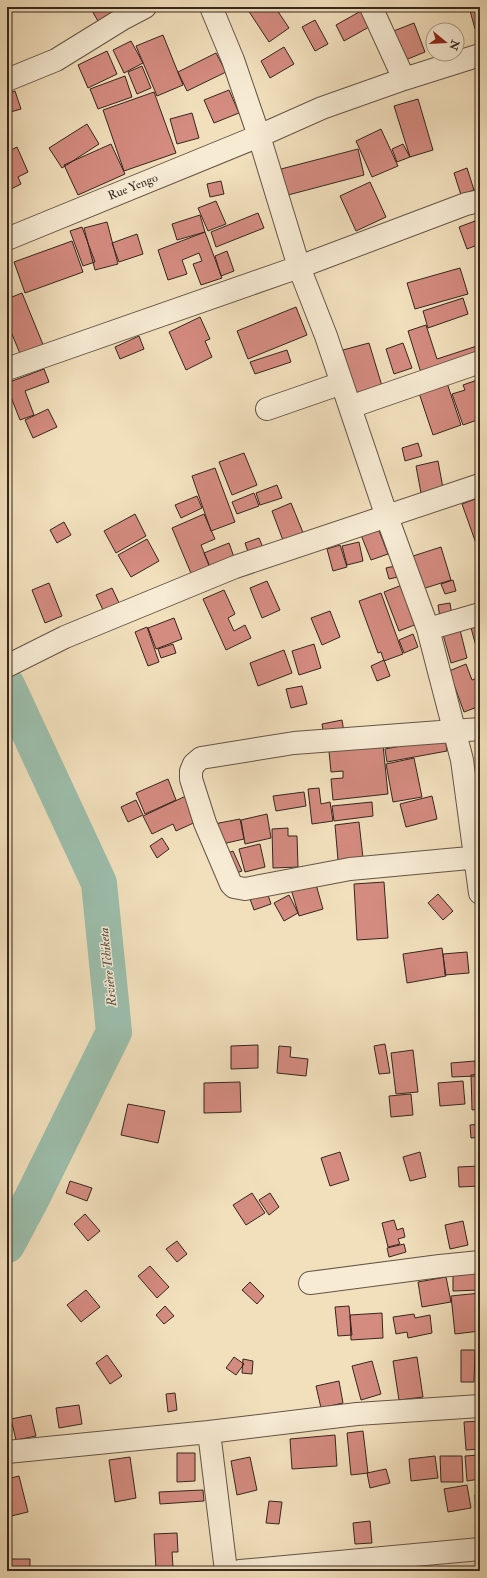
<svg xmlns="http://www.w3.org/2000/svg" width="487" height="1578" font-family="'IM FELL Double Pica',serif">
<style>
.lines{fill:none;stroke-linecap:round;stroke-linejoin:round}
.river{stroke:#9cbeac;stroke-width:36}
.building{fill:#d48b80;stroke:#35261e}
.minor-casing{stroke:#645446;stroke-width:24}
.minor{stroke:#f7ebd4;stroke-width:22}
.labels{text-anchor:middle;dominant-baseline:central;stroke-width:3;stroke-linejoin:round;paint-order:stroke}
.street-label{font-size:12px;fill:#35261e;stroke:#f7ebd4}
.water-label{font-size:13px;font-style:italic;fill:#4f4c42;stroke:#f7ebd4}
</style>
<rect width="100%" height="100%" fill="#f2e0bd"/>
<filter id="stains"><feTurbulence type="fractalNoise" baseFrequency=".005" numOctaves="4"/><feColorMatrix values="0 0 0 0 .2 0 0 0 0 .09 0 0 0 0 .02 0 0 0 .5 -.17"/></filter>
<radialGradient id="worn" r=".72"><stop offset=".6" stop-color="#630" stop-opacity="0"/><stop offset="1" stop-color="#630" stop-opacity=".3"/></radialGradient>
<g class="lines">
<path class="river" d="M7 685 99 883 114 1032 32 1198 7 1245"/>
</g>
<path class="building" d="M90 7H113L116 13 99 23Z
M246 7H275L289 28 269 42Z
M469 7H480V27L475 29Z
M361 11 369 27 344 41 336 25Z
M315 20 328 44 315 51 302 27Z
M414 23 425 52 403 61 391 32Z
M163 35 183 85 157 96 136 46Z
M131 41 143 63 124 73 113 50Z
M284 47 294 64 270 78 261 61Z
M107 51 117 74 88 88 78 65Z
M216 53 226 72 187 91 178 72Z
M142 66 151 88 137 94 128 72Z
M125 76 132 97 98 109 90 89Z
M229 90 239 113 214 123 204 100Z
M15 91 21 109 7 113V94Z
M154 92 176 153 124 171 103 110Z
M418 99 433 150 410 157 394 106Z
M192 113 199 138 177 144 170 119Z
M87 124 99 144 62 168 49 148Z
M381 129 398 166 372 177 356 141Z
M111 144 125 174 78 195 64 165Z
M403 144 410 157 397 162 392 149Z
M17 147 28 172 18 177 21 184 7 191V152Z
M358 149 364 175 288 195 281 169Z
M467 168 474 190 461 195 454 173Z
M221 181 224 194 210 197 207 184Z
M370 182 386 217 356 231 340 196Z
M216 201 226 224 208 231 198 208Z
M258 213 264 228 216 247 211 232Z
M200 215 205 232 177 240 172 224Z
M475 221 480 235V244L467 249 459 227Z
M107 222 118 264 95 270 84 228Z
M82 227 95 262 83 266 70 231Z
M205 232 222 278 201 285 193 264 202 261 199 253 182 260 187 274 168 280 158 250Z
M137 234 143 254 119 262 112 243Z
M72 241 83 272 25 293 14 262Z
M227 251 234 271 221 276 215 256Z
M460 268 468 294 415 309 407 283Z
M22 293 44 347 21 356 7 322V299Z
M463 298 468 314 428 328 423 311Z
M296 307 307 335 248 359 237 331Z
M200 317 210 339 205 341 212 357 186 370 169 332Z
M426 325 437 359 480 345V357L422 376 408 331Z
M139 336 144 349 120 359 115 347Z
M369 343 382 386 355 393 343 350Z
M403 343 412 368 394 374 386 349Z
M287 350 291 362 255 374 250 362Z
M44 369 49 382 25 391 34 415 20 420 7 387V383Z
M480 379V419L463 425 452 394 465 390 463 385Z
M447 383 461 425 433 435 419 393Z
M48 409 57 427 33 438 25 420Z
M418 443 422 456 405 461 402 448Z
M244 453 257 485 232 495 219 462Z
M438 461 443 488 421 493 416 466Z
M215 468 235 522 211 531 192 476Z
M277 485 282 498 260 505 256 493Z
M254 493 259 506 237 514 232 502Z
M197 496 202 508 181 518 175 505Z
M478 498 480 504V548L478 549 462 504Z
M291 503 304 535 284 543 272 511Z
M135 514 146 536 116 553 104 531Z
M204 514 215 539 201 545 211 570 193 578 172 528Z
M64 522 71 535 57 543 50 530Z
M378 528 388 554 371 560 361 535Z
M259 538 264 550 249 555 245 543Z
M147 539 159 561 131 577 118 555Z
M359 542 363 561 347 565 342 546Z
M229 543 235 560 211 570 204 553Z
M340 545 347 567 333 571 327 549Z
M441 547 451 580 422 589 413 556Z
M395 566 398 577 389 579 386 568Z
M453 580 456 591 445 594 441 584Z
M267 581 280 610 262 618 250 588Z
M49 583 62 616 45 623 32 590Z
M402 585 417 624 399 631 384 592Z
M112 588 120 605 104 612 96 595Z
M224 590 235 614 228 618 234 631 245 625 251 638 226 650 203 599Z
M381 593 403 654 384 661 381 652 378 653 359 601Z
M450 603 452 616 440 618 438 605Z
M330 611 340 637 322 645 311 618Z
M174 618 182 639 156 649 148 628Z
M480 621V661L470 624Z
M459 626 467 658 451 663 442 631Z
M147 627 159 662 148 666 135 632Z
M413 634 418 647 404 653 399 640Z
M173 644 176 653 161 658 158 649Z
M314 644 321 668 299 675 292 651Z
M284 650 292 673 258 686 250 663Z
M384 660 390 676 377 681 371 666Z
M466 664 472 680 480 677V706L464 712 449 671Z
M302 686 307 704 291 708 286 689Z
M342 720 344 732 324 736 322 724Z
M445 738 447 751 387 762 385 749Z
M383 745 388 794 333 800 331 779 343 778V771L331 772 329 751Z
M414 758 422 797 393 802 386 764Z
M168 779 176 800 145 814 136 793Z
M319 788 321 804 330 802 333 821 312 824 308 789Z
M304 792 306 806 276 811 273 796Z
M188 795 200 820 176 831 173 824 152 834 143 816Z
M432 796 437 819 406 827 400 804Z
M136 800 143 815 128 822 121 807Z
M372 802 373 816 334 821 332 806Z
M267 814 271 838 245 844 241 820Z
M240 819 244 839 218 845 214 824Z
M359 822 363 858 338 860 335 825Z
M288 828V836H297L298 867 273 868 272 829Z
M162 838 169 849 157 858 150 846Z
M260 844 265 867 245 872 239 849Z
M233 851 242 871 231 875 223 855Z
M315 881 323 909 299 916 291 889Z
M384 882 388 938 357 940 354 884Z
M267 892 271 904 254 910 250 899Z
M438 894 453 911 443 920 428 903Z
M289 895 298 913 284 921 274 903Z
M442 948 446 976 407 983 403 954Z
M467 952 469 973 445 975 443 954Z
M385 1044 390 1073 379 1074 374 1046Z
M258 1045V1068L231 1069V1046Z
M279 1046 291 1047 290 1057 308 1059 306 1076 277 1073Z
M413 1050 418 1092 396 1094 391 1053Z
M475 1061 476 1076 452 1077 451 1063Z
M480 1074V1109L472 1110 471 1075Z
M463 1081 465 1104 440 1106 438 1083Z
M240 1082 241 1112 204 1113V1083Z
M411 1094 413 1115 391 1117 389 1096Z
M128 1104 165 1111 158 1143 121 1135Z
M480 1124V1137L471 1138 470 1125Z
M340 1152 349 1180 330 1186 321 1158Z
M420 1152 426 1177 410 1181 403 1157Z
M480 1166V1186L459 1187 458 1167Z
M70 1181 92 1188 87 1201 66 1193Z
M252 1193 265 1213 246 1225 233 1205Z
M270 1193 279 1207 269 1215 259 1200Z
M85 1214 100 1231 88 1241 74 1224Z
M394 1220 397 1230 403 1228 405 1237 398 1239 400 1244 388 1247 382 1223Z
M463 1221 468 1245 450 1249 445 1225Z
M177 1241 187 1254 177 1262 166 1249Z
M404 1244 406 1252 389 1257 387 1248Z
M150 1266 169 1287 157 1298 138 1276Z
M453 1271H480V1290L453 1291Z
M446 1277 451 1302 422 1307 418 1282Z
M250 1282 264 1296 257 1304 242 1290Z
M86 1290 100 1307 81 1322 67 1305Z
M480 1293V1331L455 1334 451 1296Z
M165 1306 174 1316 164 1324 156 1315Z
M349 1306 352 1335 338 1336 335 1307Z
M382 1313 383 1338 351 1340 350 1315Z
M414 1314 415 1318 430 1315 432 1333 408 1338 407 1332 396 1334 393 1317Z
M461 1350H475L474 1382H461Z
M107 1355 122 1376 110 1384 96 1363Z
M234 1357 244 1364 236 1375 226 1368Z
M417 1357 423 1397 399 1400 393 1361Z
M243 1359 253 1361 252 1374 242 1373Z
M372 1361 381 1394 361 1400 352 1366Z
M339 1381 343 1403 321 1408 316 1386Z
M175 1393 177 1410 168 1412 166 1394Z
M79 1405 82 1424 59 1428 56 1408Z
M31 1415 36 1436 16 1440 11 1419Z
M480 1421V1449L466 1450 464 1422Z
M363 1431 368 1473 351 1475 347 1433Z
M335 1435 337 1466 292 1469 290 1439Z
M177 1453H195V1481L177 1482Z
M480 1455V1479L467 1481 465 1456Z
M435 1456 438 1478 411 1481 409 1459Z
M440 1456H462L463 1482H441Z
M130 1457 136 1498 115 1502 109 1460Z
M250 1457 257 1490 237 1495 231 1461Z
M386 1469 390 1483 370 1488 367 1473Z
M19 1476 28 1512 7 1517V1479Z
M467 1485 471 1508 448 1512 444 1489Z
M203 1490 204 1501 160 1504 159 1492Z
M475 1495H480V1528L476 1529Z
M269 1501 282 1502 279 1524 266 1523Z
M370 1521 372 1543 355 1544 353 1523Z
M177 1533 178 1552H172L173 1567 156 1569 154 1534Z
M8 1559H30V1571H8Z
M421 1565 422 1571H397V1569Z"/>
<g class="lines">
<defs>
<path id="minor" d="M211 7 233 60 259 136 299 267 326 336 387 517 428 629 462 760 480 893
M371 7 404 79
M7 80 56 60 124 18 145 7
M7 239 259 136 322 108 404 79 480 55
M7 369 299 267 466 204 480 201
M350 407 480 362
M267 409 342 383
M428 629 480 614
M7 666 65 637 235 567 480 485
M480 729 294 743 201 758 194 764 191 771V779L205 823 231 884 234 887 245 889 350 869 480 857
M310 1283 440 1266 480 1262
M209 1432 226 1571
M7 1452 209 1432 357 1414 480 1406
M240 1571 480 1549"/>
</defs>
<use href="#minor" class="minor-casing"/>
<use href="#minor" class="minor"/>
</g>
<g class="labels">
<g class="street-label">
<text transform="translate(133 187) rotate(-22)">Rue Yengo</text>
</g>
<g class="water-label">
<text transform="translate(108 967) rotate(-96)">Rivière Tchiketa</text>
</g>
</g>
<rect width="487" height="1578" fill="none" stroke="#f2e0bd" stroke-width="24"/>
<rect x="8" y="8" width="471" height="1562" fill="none" stroke="#35261e" stroke-width="2"/>
<rect x="12" y="12" width="463" height="1554" fill="none" stroke="#35261e"/>
<g transform="translate(445 42) rotate(108)"><circle r="19" fill="#f7ebd4" stroke="#a99c8b"/>
<path d="M0-3L7 15L0 10L-7 15Z" fill="#8f2418"/>
<text y="-6" font-size="11" font-weight="bold" text-anchor="middle" fill="#35261e">N</text>
</g>
<rect width="100%" height="100%" filter="url(#stains)"/>
<rect width="100%" height="100%" fill="url(#worn)"/>
</svg>
